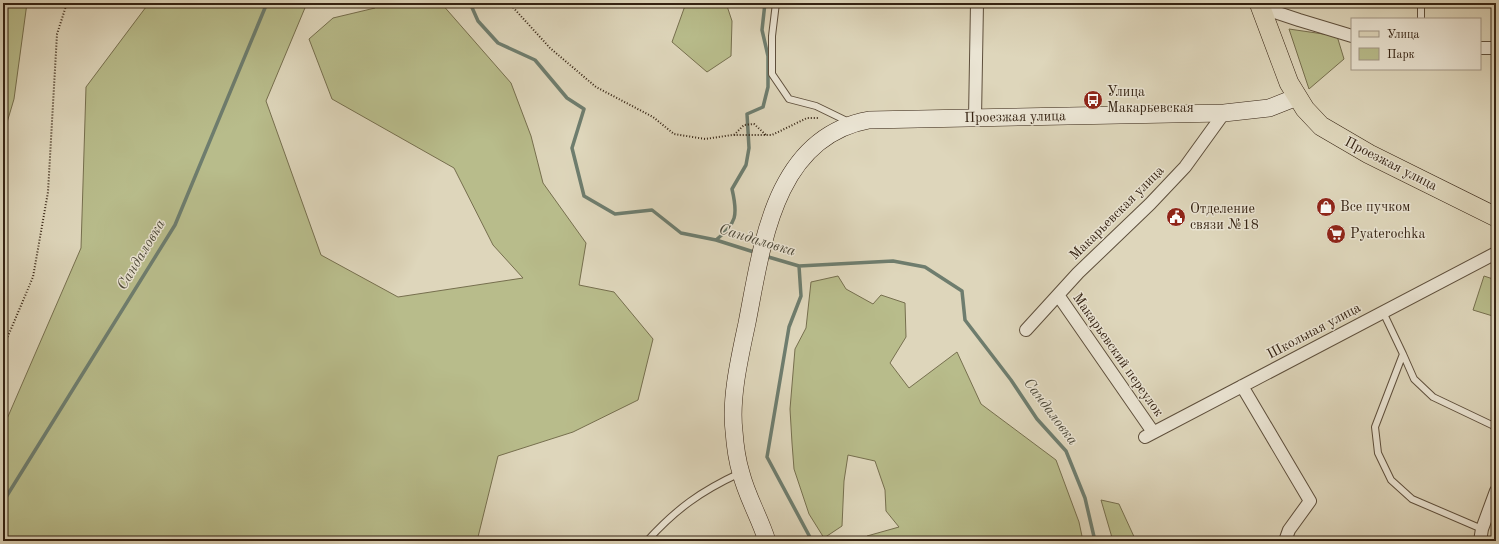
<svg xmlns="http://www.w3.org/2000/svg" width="1499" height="544" font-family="'Old Standard TT',serif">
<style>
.green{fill:#b8bc8b;stroke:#766f4e}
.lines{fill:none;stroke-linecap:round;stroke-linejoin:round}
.stream{stroke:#6e7d6e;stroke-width:3.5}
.lane-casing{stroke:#5e4f3c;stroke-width:8}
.street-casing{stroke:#5e4f3c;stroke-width:14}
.secondary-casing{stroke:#342212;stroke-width:18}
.primary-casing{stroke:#342212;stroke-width:20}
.path{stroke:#342212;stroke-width:2;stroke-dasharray:1 2;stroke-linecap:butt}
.lane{stroke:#eae4d3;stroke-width:6}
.street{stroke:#eae4d3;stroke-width:12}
.secondary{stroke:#eae4d3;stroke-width:17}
.primary{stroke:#ded6bb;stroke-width:19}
.labels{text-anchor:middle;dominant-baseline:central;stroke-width:3;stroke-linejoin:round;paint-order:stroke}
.poi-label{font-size:14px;fill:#342212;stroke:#eae4d3;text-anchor:start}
.street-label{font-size:14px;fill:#342212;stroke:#eae4d3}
.water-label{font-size:15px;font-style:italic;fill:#4c4838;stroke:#eae4d3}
</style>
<rect width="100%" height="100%" fill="#ded6bb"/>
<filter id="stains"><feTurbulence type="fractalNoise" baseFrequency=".005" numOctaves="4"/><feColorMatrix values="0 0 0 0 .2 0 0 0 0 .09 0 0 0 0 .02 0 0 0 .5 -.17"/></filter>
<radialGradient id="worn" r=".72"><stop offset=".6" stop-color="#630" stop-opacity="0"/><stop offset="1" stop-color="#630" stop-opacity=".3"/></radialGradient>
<path class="green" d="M3 3H27L14 99 3 136Z
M149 3H307L266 101 321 255 398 297 523 278 493 245 454 168 332 99 309 39 333 18 375 8 376 3H441L511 83 531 136 543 183 586 243 579 285 614 292 653 339 638 400 573 432 498 456 477 541H3V428L81 248 86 87Z
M686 3H726L732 21 731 56 707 72 672 42Z
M1289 29 1337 36 1344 59 1309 89Z
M838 276 846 289 873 304 881 295 905 303 906 337 890 363 909 388 957 352 981 404 1056 460 1079 522 1083 541H864L867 536 899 527 886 511 885 490 875 461 848 455 844 481 842 526 824 538 809 514 794 469 792 443 790 409 795 349 806 328 811 282Z
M1484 276 1496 280V317L1473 310Z
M1101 500 1119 504 1136 541H1113Z"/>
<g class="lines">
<path class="stream" d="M470 3 478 21 498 43 535 60 567 98 584 109 572 148 584 196 615 214 652 210 681 233 716 240 757 253
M716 240C737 223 738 215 732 189L746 165 749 148 747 114 763 107 768 87V56L762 30 765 3
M765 256 799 266 893 261 925 267 962 291 965 320 1011 380 1037 419 1066 451 1085 498 1095 541
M799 266 801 296 789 327 767 457 812 541
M3 502 175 225 267 3"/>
<defs>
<path id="lane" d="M776 3 772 36V74L789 99 816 106 851 123
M1421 19V3
M1383 312 1403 354 1375 427 1378 453 1391 480 1412 499 1482 529
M1403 354 1414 379 1433 397 1496 427
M647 541C676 509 701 491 740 473"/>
<path id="street" d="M1260 7 1299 20 1352 36
M1480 48H1496
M975 118 977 3
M1058 295 1153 432
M1026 330 1078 273 1150 204 1185 167 1224 113
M1242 386 1310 501 1289 530 1285 541
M1145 437 1496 253
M1480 541 1482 529 1496 491"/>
<path id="secondary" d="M767 541C760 518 747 497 741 473 737 460 735 445 734 431 730 398 740 356 747 323 762 246 774 137 869 120L1224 113 1269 108 1297 97"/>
<path id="primary" d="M1259 3 1289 83 1305 109 1321 126 1369 154 1496 217"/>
</defs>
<use href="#lane" class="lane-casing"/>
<use href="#street" class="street-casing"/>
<use href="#secondary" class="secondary-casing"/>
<use href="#primary" class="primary-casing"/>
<path class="path" d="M509 3 550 48 596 87 653 117 674 134 705 139 732 135H772L807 118H819
M734 135 744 125 754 124 766 135
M3 348 33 277 48 192 57 34 67 3"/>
<use href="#lane" class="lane"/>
<use href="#street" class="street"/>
<use href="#secondary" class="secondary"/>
<use href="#primary" class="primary"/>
</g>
<defs>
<symbol id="bus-disc" viewBox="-11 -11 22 22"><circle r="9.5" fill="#8f2418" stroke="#eae4d3"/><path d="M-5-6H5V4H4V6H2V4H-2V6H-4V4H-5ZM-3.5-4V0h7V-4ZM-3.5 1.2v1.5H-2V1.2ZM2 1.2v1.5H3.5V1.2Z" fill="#fff"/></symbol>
<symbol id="shop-disc" viewBox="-11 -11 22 22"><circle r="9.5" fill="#8f2418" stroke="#eae4d3"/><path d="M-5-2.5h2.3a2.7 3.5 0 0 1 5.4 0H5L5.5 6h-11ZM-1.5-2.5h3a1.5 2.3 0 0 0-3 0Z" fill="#fff"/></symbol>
<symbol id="civic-disc" viewBox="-11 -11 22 22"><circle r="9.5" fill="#8f2418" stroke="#eae4d3"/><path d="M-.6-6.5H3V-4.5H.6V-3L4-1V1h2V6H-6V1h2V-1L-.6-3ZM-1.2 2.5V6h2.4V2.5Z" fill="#fff"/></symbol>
<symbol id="supermarket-disc" viewBox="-11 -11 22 22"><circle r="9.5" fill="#8f2418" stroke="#eae4d3"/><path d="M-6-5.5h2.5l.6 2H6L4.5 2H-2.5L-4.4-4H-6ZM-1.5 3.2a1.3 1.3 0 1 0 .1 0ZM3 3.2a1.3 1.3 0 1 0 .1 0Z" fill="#fff"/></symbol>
</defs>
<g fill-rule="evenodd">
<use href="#bus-disc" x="1082" y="89" width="22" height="22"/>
<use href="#shop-disc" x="1315" y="196" width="22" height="22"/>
<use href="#civic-disc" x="1165" y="206" width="22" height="22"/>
<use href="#supermarket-disc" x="1325" y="223" width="22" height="22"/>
</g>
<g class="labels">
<g class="poi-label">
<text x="1107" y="92">Улица<tspan x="1107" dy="16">Макарьевская</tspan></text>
<text x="1340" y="207">Все пучком</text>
<text x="1190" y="209">Отделение<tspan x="1190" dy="16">связи №18</tspan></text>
<text x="1350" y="234">Pyaterochka</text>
</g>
<g class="street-label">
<text transform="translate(1015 117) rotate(-1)">Проезжая улица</text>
<text transform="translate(1391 164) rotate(27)">Проезжая улица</text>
<text transform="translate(1117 213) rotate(-45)">Макарьевская улица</text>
<text transform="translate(1314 331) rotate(-28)">Школьная улица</text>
<text transform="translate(1118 355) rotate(55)">Макарьевский переулок</text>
</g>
<g class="water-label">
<text transform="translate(757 241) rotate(17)">Сандаловка</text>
<text transform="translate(142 255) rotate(-59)">Сандаловка</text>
<text transform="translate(1050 412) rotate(53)">Сандаловка</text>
</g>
</g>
<rect width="1499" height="544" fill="none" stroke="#ded6bb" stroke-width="16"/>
<rect x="4" y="4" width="1491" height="536" fill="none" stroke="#342212" stroke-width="2"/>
<rect x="8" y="8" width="1483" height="528" fill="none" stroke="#342212"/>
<rect x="1351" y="18" width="130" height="52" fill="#eae4d3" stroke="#a19686"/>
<rect x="1359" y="31" width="20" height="6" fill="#ded6bb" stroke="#a19686"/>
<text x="1387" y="38" font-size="12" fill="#342212">Улица</text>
<rect x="1359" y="48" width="20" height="12" fill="#b8bc8b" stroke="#a19686"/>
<text x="1387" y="58" font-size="12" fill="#342212">Парк</text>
<rect width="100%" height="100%" filter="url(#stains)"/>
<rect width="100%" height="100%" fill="url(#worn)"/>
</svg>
